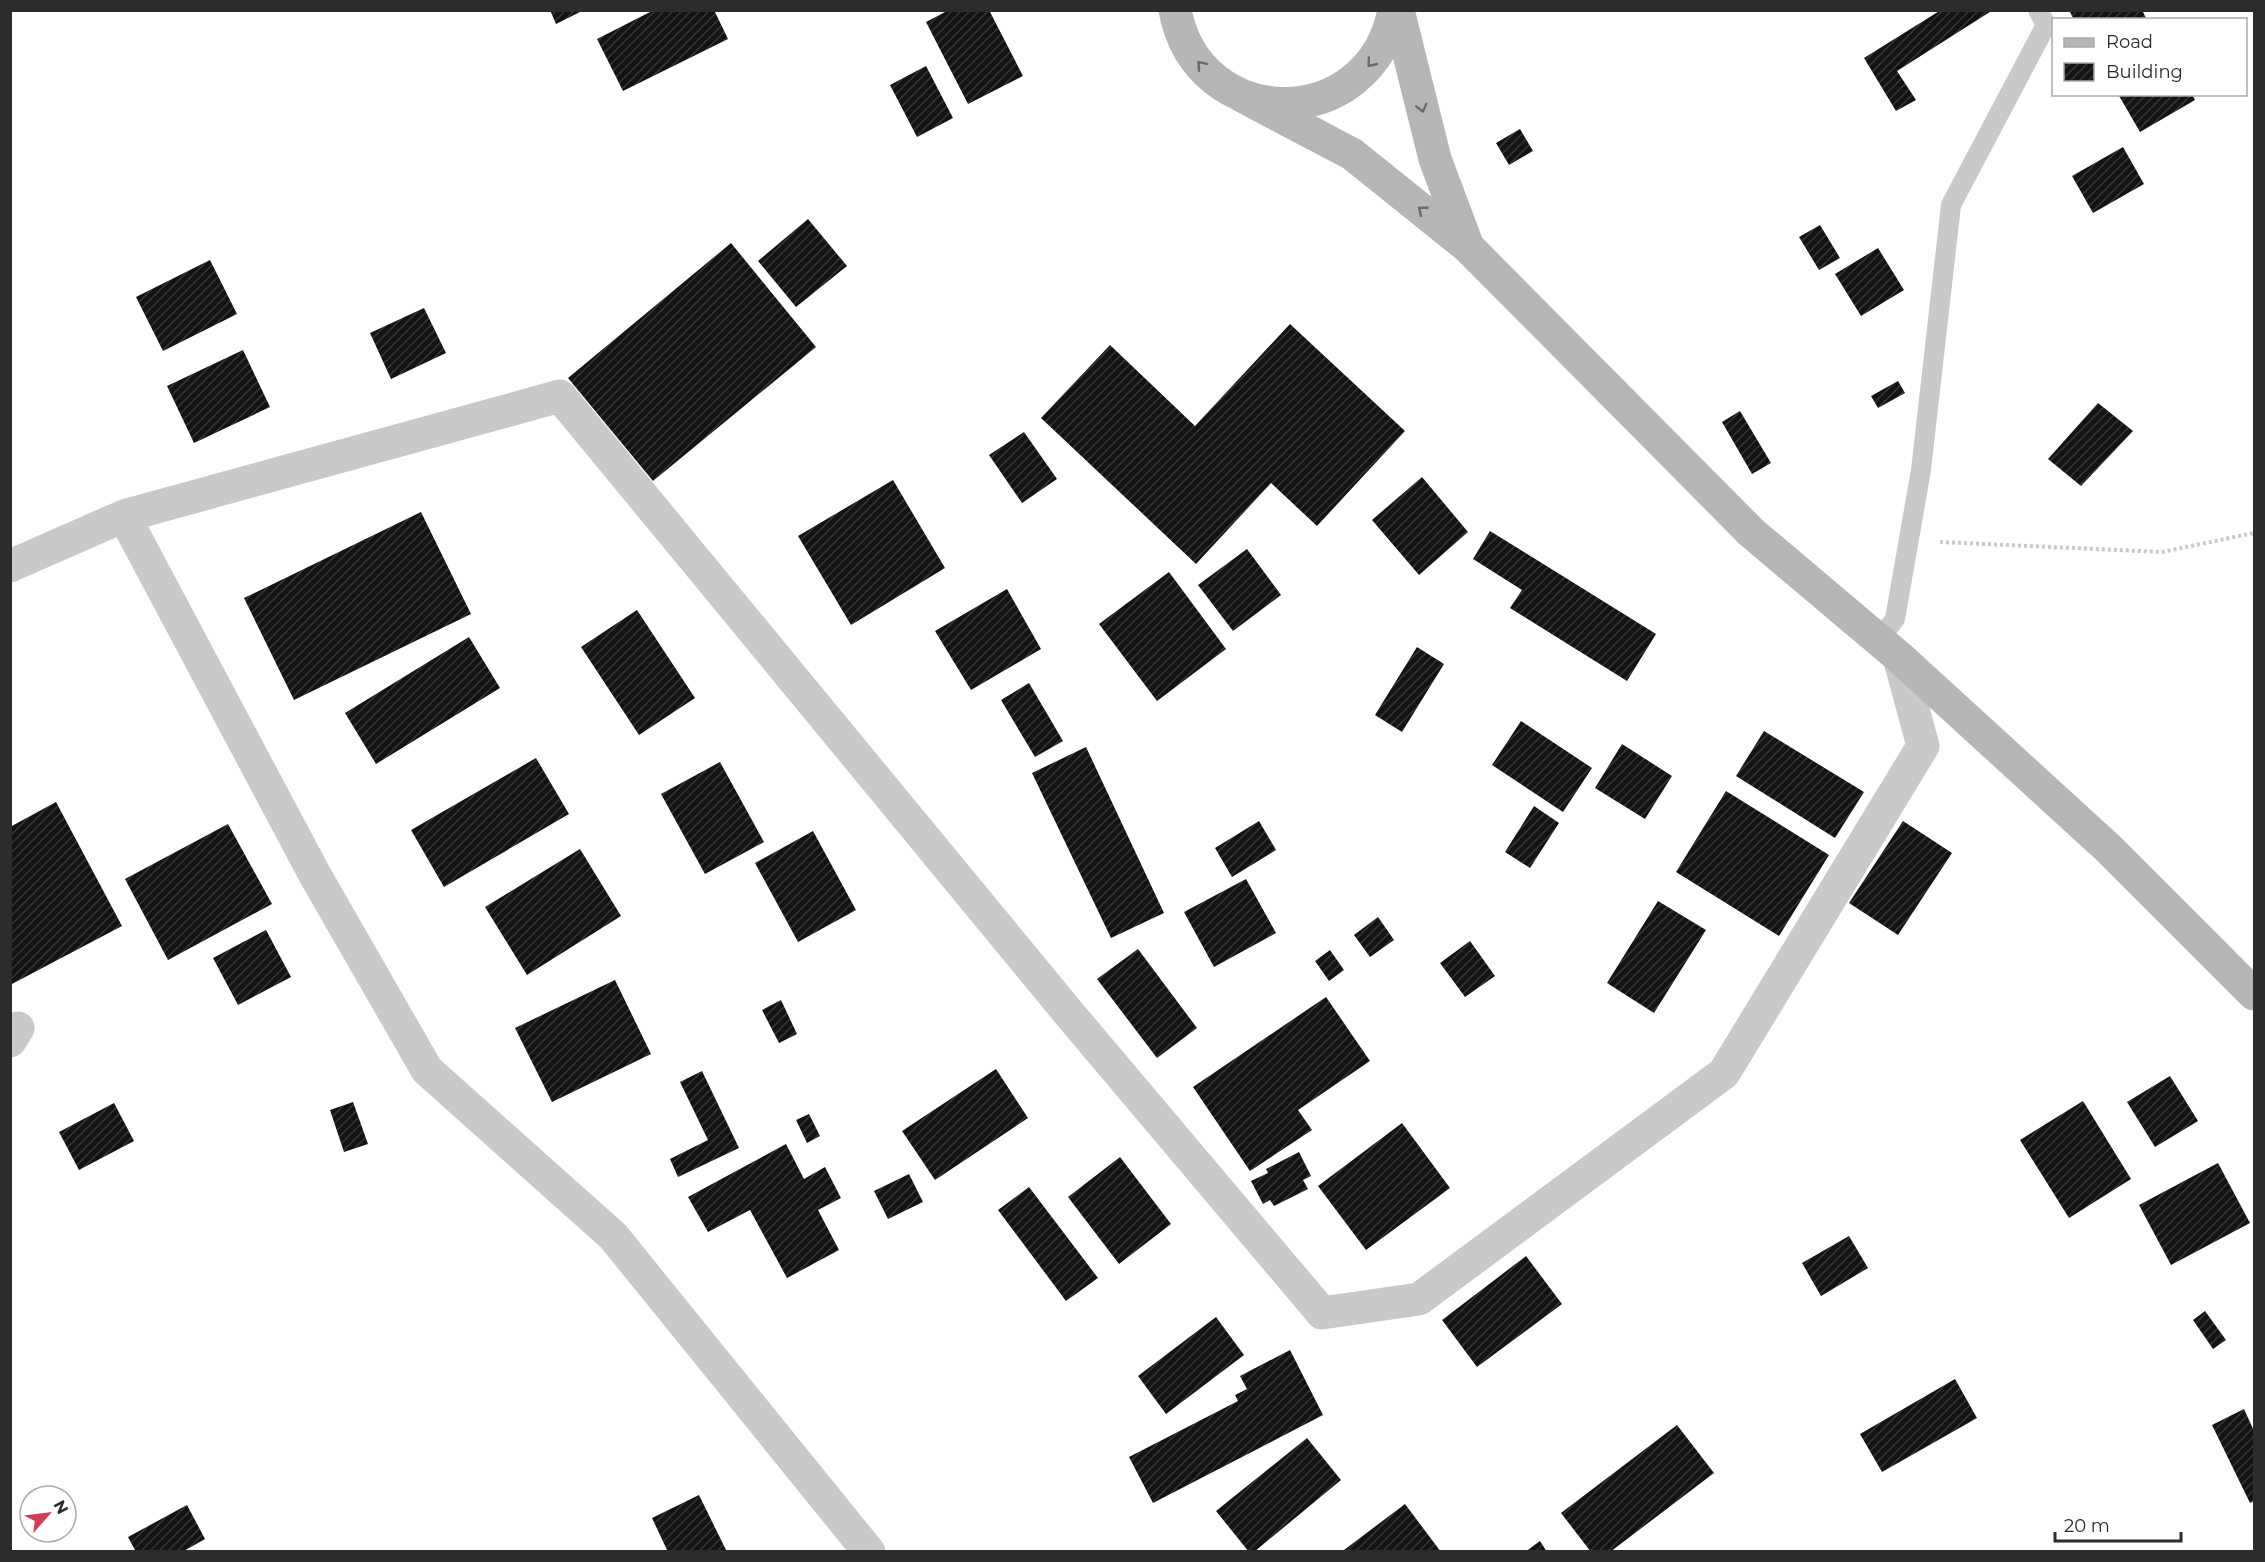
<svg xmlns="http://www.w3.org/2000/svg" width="2265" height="1562" font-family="Montserrat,sans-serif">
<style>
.building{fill:url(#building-hatch)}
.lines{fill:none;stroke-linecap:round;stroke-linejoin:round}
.path{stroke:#c9c9c9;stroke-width:4;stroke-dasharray:3 3;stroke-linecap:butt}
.lane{stroke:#c9c9c9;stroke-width:20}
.street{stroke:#c9c9c9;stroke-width:33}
.secondary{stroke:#b6b6b6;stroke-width:33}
.oneway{stroke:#6a6a6a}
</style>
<defs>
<pattern id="building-hatch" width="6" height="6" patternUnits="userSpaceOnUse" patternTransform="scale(1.5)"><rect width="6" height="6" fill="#131313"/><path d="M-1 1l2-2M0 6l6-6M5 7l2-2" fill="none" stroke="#363636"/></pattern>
</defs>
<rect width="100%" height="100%" fill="#fff"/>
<path class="building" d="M550 10H584L556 24Z
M654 10H714L728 39 623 91 597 39Z
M949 10H989L1023 76 968 104 926 22Z
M1941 10H1993L1897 71 1916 100 1896 111 1864 58Z
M2069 10H2142L2147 20H2074Z
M926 66 953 118 917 137 890 85Z
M2118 94H2192L2195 100 2140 132Z
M1520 129 1533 151 1509 165 1496 143Z
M2123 147 2144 184 2093 213 2072 176Z
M808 219 847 266 796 307 758 261Z
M1820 225 1840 258 1819 270 1799 237Z
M731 243 816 347 653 481 568 378Z
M1878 248 1904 290 1861 316 1835 274Z
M210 260 237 314 163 351 136 297Z
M424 308 446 353 391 379 370 333Z
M1290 324 1405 431 1317 526 1271 483 1196 564 1041 418 1110 345 1195 426Z
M243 350 270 407 194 443 167 386Z
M1898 381 1905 393 1878 408 1871 396Z
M2098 403 2133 431 2081 486 2048 459Z
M1740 411 1771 463 1752 474 1722 422Z
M1024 432 1057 479 1022 503 989 455Z
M1422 477 1468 532 1419 575 1372 520Z
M893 480 945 568 851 625 798 536Z
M421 512 471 614 294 700 244 598Z
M1490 531 1656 634 1627 681 1510 608 1522 590 1473 559Z
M1247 549 1281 595 1233 631 1198 585Z
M1169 572 1226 649 1157 701 1099 624Z
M1007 589 1041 649 971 690 935 631Z
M637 610 695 698 639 735 581 647Z
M469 637 500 688 376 764 345 713Z
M1417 647 1444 664 1402 732 1375 715Z
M1029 683 1063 741 1035 757 1001 700Z
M1521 721 1592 768 1563 812 1492 765Z
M1764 731 1864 792 1835 838 1736 776Z
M1622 744 1672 776 1645 819 1595 788Z
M1086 747 1164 913 1111 938 1032 773Z
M536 758 569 814 444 887 411 830Z
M720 762 764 842 705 874 661 794Z
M1726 791 1829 855 1779 936 1676 872Z
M56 802 122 926 10 985V827Z
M1534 806 1559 823 1530 868 1505 852Z
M1259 821 1276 850 1232 877 1215 848Z
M1903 821 1952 853 1898 935 1849 903Z
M228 824 272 904 168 960 125 879Z
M813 831 856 910 798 942 755 863Z
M580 849 621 916 527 975 485 907Z
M1246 879 1276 933 1214 967 1184 912Z
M1658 901 1706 930 1654 1013 1607 983Z
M1378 917 1394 940 1370 957 1354 935Z
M266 930 291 977 238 1005 213 958Z
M1470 941 1495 976 1465 997 1440 963Z
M1138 949 1197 1028 1157 1058 1097 979Z
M1330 950 1344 970 1329 981 1315 961Z
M615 980 651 1054 552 1102 515 1028Z
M1326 997 1370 1061 1298 1110 1312 1130 1250 1171 1193 1087Z
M781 1000 797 1034 779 1043 762 1010Z
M996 1069 1028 1118 935 1180 902 1131Z
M702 1071 739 1148 678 1177 670 1159 708 1140 680 1082Z
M2170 1076 2198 1121 2155 1147 2127 1102Z
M2083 1101 2131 1179 2069 1218 2020 1140Z
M353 1102 368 1144 344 1152 330 1110Z
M114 1103 134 1141 79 1170 59 1132Z
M809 1114 820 1136 807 1143 796 1120Z
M1402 1123 1450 1188 1366 1250 1318 1186Z
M786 1144 804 1179 825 1167 841 1198 818 1210 839 1250 787 1278 750 1210 708 1232 688 1197Z
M1299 1152 1311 1176 1303 1180 1308 1189 1274 1206 1270 1200 1263 1204 1251 1181 1268 1173 1266 1169Z
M1120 1157 1171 1224 1119 1264 1068 1197Z
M2218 1163 2250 1223 2171 1265 2139 1205Z
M909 1174 923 1202 888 1219 874 1191Z
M1029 1187 1098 1278 1066 1301 998 1210Z
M1849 1236 1868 1268 1821 1296 1802 1263Z
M1526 1256 1562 1304 1477 1367 1442 1320Z
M2205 1311 2226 1340 2213 1349 2193 1320Z
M1216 1317 1244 1355 1166 1414 1138 1376Z
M1290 1350 1323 1415 1153 1503 1129 1457 1238 1401 1235 1395 1247 1389 1240 1376Z
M1955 1379 1977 1418 1882 1472 1860 1434Z
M2244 1409 2254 1431V1501L2250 1503 2212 1425Z
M1677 1425 1714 1473 1610 1552H1591L1561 1513Z
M1307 1438 1341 1480 1254 1552H1249L1216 1511Z
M699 1495 727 1552H668L652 1518Z
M1405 1504 1441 1552H1346L1344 1550Z
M187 1505 205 1539 182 1552H136L128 1537Z
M1540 1541 1547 1552H1525Z"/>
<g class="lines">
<path class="path" d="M1940 542 2162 552 2254 533"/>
<path class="lane" d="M1878 641 1895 619 1921 470 1951 205 2046 25 2038 10"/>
<path class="street" d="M124 516 315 875 427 1070 613 1236 869 1552
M10 566 124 516 560 396 1072 1017 1322 1313 1419 1299 1724 1073 1923 746 1899 657
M10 1041 18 1028"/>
<path class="secondary" d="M1175 10C1198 134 1370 135 1394 10
M1398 10 1435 159 1468 247
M1242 96 1352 154 1468 247 1752 533 1899 657 2108 848 2254 994"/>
</g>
<defs><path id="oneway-chevron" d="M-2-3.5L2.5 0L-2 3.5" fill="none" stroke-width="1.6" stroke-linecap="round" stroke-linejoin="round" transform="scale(1.5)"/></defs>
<g class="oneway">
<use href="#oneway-chevron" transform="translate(1371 63) rotate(129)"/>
<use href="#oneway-chevron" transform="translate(1201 65) rotate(-131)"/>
<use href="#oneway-chevron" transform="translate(1422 108) rotate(76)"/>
<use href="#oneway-chevron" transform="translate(1422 210) rotate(-141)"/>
</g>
<rect width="2265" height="1562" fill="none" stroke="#2c2c2c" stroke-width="24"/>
<rect x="2052" y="18" width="195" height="78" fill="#ffffff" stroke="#ababab" stroke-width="1.5"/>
<rect x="2064" y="38" width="30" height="9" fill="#b6b6b6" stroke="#ababab" stroke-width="1.5"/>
<text x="2106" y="48" font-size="18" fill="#2c2c2c">Road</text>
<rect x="2064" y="63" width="30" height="18" fill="url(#building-hatch)" stroke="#ababab" stroke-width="1.5"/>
<text x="2106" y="78" font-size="18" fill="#2c2c2c">Building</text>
<g transform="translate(48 1514) rotate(62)"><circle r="28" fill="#ffffff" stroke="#ababab" stroke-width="1.5"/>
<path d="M0-4.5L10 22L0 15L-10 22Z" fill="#d23f54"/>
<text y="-9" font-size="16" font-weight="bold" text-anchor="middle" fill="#2c2c2c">N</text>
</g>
<path d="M2055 1532v9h126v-9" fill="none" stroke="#2c2c2c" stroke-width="3"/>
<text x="2064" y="1532" font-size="18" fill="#2c2c2c" stroke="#ffffff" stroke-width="4.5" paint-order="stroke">20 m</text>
</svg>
